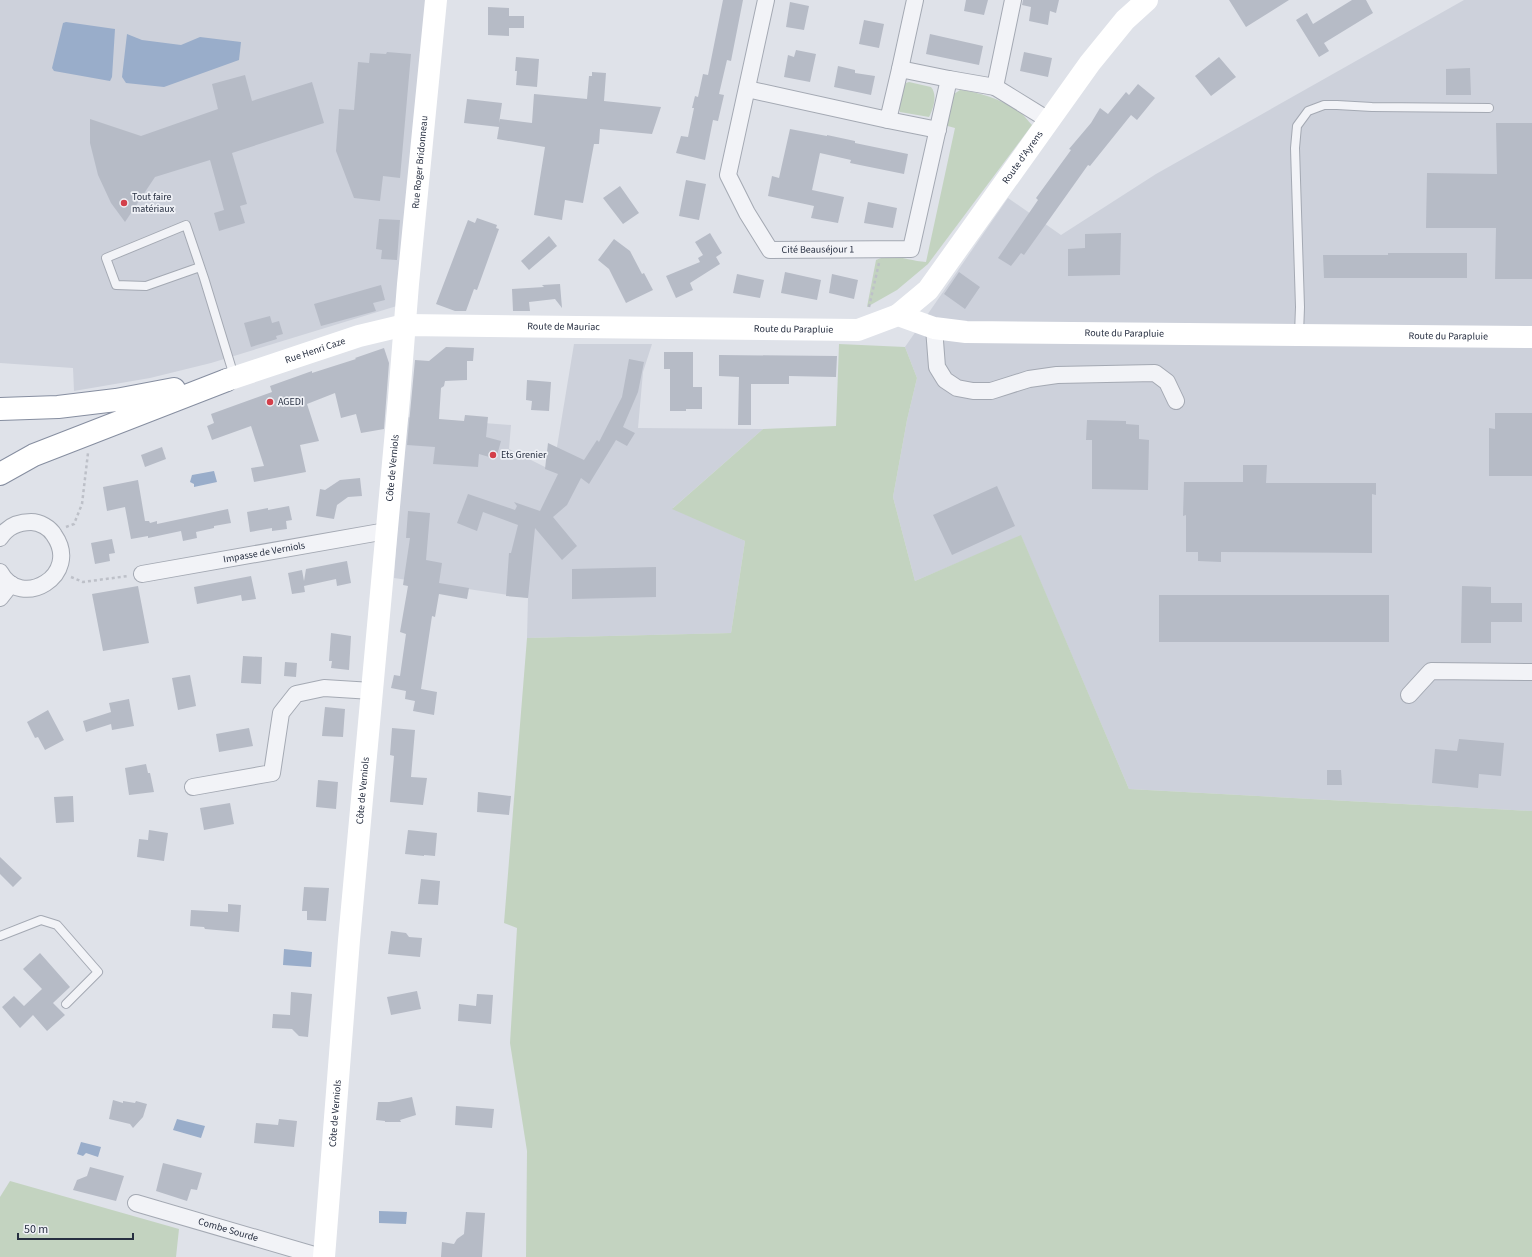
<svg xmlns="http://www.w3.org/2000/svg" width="1532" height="1257" font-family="'Source Sans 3',sans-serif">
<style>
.built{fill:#cdd1db}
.green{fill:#c3d3c0}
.water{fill:#99adca}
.building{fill:#b6bbc6}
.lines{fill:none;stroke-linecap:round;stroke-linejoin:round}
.lane-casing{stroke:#a4a9b3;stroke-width:10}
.street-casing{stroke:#a4a9b3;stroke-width:18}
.highway-casing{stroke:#868ea0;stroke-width:24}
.path{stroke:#bdc0c8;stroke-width:2.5;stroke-dasharray:3 3;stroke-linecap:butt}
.lane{stroke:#f2f3f7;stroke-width:8}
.street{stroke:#f2f3f7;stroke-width:16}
.secondary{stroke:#fff;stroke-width:22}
.highway{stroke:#fff;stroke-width:22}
.poi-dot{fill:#d33f4a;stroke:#eff1f6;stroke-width:1.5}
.labels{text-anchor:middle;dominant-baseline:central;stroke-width:3.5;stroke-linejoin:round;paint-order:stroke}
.street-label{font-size:10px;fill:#272f41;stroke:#eff1f6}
.poi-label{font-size:10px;fill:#272f41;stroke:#eff1f6;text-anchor:start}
</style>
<rect width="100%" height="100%" fill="#dfe2e9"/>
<path class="built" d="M0 0H428L400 305 211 363 150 378 74 391 73 368 0 363Z
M1464 0H1532V811L1129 789 1021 536 915 581 893 497 907 420 917 378 905 347 1008 198 1061 235 1156 174Z
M574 344H652L643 372 638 428 763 429 673 508 745 541 731 633 527 638 528 598 394 578 405 417 511 425 509 449 553 471Z"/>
<path class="green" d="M909 82 931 87C938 95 933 110 929 117L900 112 899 108 904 86 906 83Z
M960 90C976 91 1005 101 1019 111 1024 115 1028 121 1032 125L928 264 897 290 867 307 876 260C892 252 909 261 926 262L955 128 944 125 951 96Z
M839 344 905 347 917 378 907 420 893 497 915 581 1021 535 1129 789 1532 811V1257H526L527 1151 510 1043 517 928 504 923 527 638 731 633 745 541 672 509 763 429 836 426Z
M10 1181 179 1229 176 1257H0V1197Z"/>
<path class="water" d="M66 22 115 29 112 77 110 81 54 71 52 68 63 23Z
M127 34 142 40 181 45 200 37 241 42 239 60 164 87 126 83 122 77Z
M214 471 217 482 194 487V484L190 482 192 475Z
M284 949 312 952 311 967 283 965Z
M177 1119 205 1126 201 1138 173 1130Z
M81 1142 101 1147 98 1157 86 1153 83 1156 77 1154Z
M379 1211 407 1212 406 1224 379 1223Z"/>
<path class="building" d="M723 0H743L731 61 727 60 719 94 724 95 718 121 713 120 705 160 676 153 681 136 688 137 694 108H692L695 96 698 97 703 74 708 75Z
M966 0H988L984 15 964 11Z
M1023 0H1059L1056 13 1050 11 1048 25 1029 21 1031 7 1022 5Z
M1229 0H1289L1246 27Z
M1352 0H1366L1373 13 1324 43 1329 51 1319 57 1296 20 1307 13 1313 24Z
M790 2 809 6 804 30 786 27Z
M488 7 509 8V16H524V28H509V36L488 35Z
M864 20 884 24 879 48 859 44Z
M930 34 983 46 979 65 926 54Z
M796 50 816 54 810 82 784 77 788 55 794 57Z
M387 52 411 54 400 178 383 176 380 201 354 198 336 151 339 109 354 110 358 62 369 63 370 53 386 54Z
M1024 52 1052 58 1048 77 1020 71Z
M516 57 539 59 537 87 516 85 517 71H515Z
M1219 57 1236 77 1211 96 1195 76Z
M838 66 855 70V73L875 76 871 95 834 87Z
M1470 68 1471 95H1446V69Z
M592 72 606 73 604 101 661 107 652 134 600 129 599 144H594L583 203 565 200 562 220 534 215 545 147 497 139 499 127 464 123 467 99 502 103 499 123 500 119 532 123 534 94 587 99 589 76H592Z
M245 75 252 101 312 82 324 123 232 153 247 204 240 206 245 223 219 231 214 213 224 210 210 160 155 177 125 222 111 203 98 175 90 143V119L141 136 218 109 212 84Z
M1138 84 1155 98 1137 120 1131 115 1090 166 1088 165 1024 255 1021 253 1011 266 998 258 1038 200 1036 198 1071 150 1069 149 1091 123 1100 108 1108 114 1126 92 1129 95Z
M1496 123H1532V279H1495L1496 228H1426L1427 173 1497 174Z
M790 129 827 136V135L855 141V143L908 154 904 174 850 163 851 160 820 153 812 190 844 197 838 223 811 218 814 206 768 196 772 176 779 178Z
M686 180 706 184 699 220 679 216Z
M620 186 639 213 623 224 603 198Z
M868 202 897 208 893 228 864 223Z
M477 218 497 225 496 228 499 229 477 290 474 289 466 311H455L436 304 468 220 475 223Z
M379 219 400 220 397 260 381 259 382 250 376 249Z
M710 233 722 253 716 257 720 264 690 283 693 290 676 298 666 276 700 262 698 258 703 255 695 242Z
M1121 233 1120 275 1068 276V249L1085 248V234Z
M549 236 557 246 529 270 521 261Z
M614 239 630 251 642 274 644 273 653 290 626 303 609 269 598 260Z
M1388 253H1467V278H1324L1323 255H1388Z
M785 272 821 280 817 300 781 293Z
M959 272 980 287 965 309 944 294Z
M737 274 764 280 760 298 733 293Z
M832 274 858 280 854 299 829 293Z
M560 284 562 308 555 299 529 302 530 311H513L512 289 544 287 542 285Z
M381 285 385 300 373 303 376 311 321 326 314 304Z
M270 316 272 323 279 321 283 334 276 336 277 339 251 347 244 323Z
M446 347 474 348 473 361H467V380L445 381 444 386 441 388 439 419 464 421 465 415 488 417 486 437 501 441 496 459 479 454 478 467 433 464 435 447 407 445 415 360 429 361Z
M384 348 389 363 384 429 361 433 356 414 341 418 335 393 307 404 319 441 300 445 306 472 254 482 251 468 264 466 251 426 212 440 207 426 214 423 211 414 272 392 270 386 312 371V373L356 359 355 358Z
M664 352H693V387H702V409H686V411H670V369H664Z
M719 355 837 356 836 377 789 376V384H751V425H738L739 377 719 376Z
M629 359 644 362 638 392 623 427 635 433 627 446 616 440 589 484 581 478 567 505 553 517 577 546 562 560 535 528 528 598 506 596 509 553H511L518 525 483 512 477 531 457 523 468 494 515 510 517 506 514 502 540 511 558 474 545 469 548 443 584 460 597 440 599 442 622 397Z
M527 380 551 382 549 411 531 410 532 401 526 400Z
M1495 413H1532V476H1489V428L1495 429Z
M1087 420 1126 421V424L1139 425V439L1149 440 1148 490 1092 489V440H1086Z
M162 447 166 459 145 467 141 455Z
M1243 465H1267L1266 483H1376V495L1372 494V553L1221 552V562L1198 561V552H1186V515L1183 516 1184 482H1243Z
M360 478 362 496 348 497 337 505 334 519 316 516 320 489 325 490 340 480Z
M138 480 145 521H149L150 523 157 521V524L228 509 231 523 214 526V528L196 532 197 538 183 541 181 531 148 538V536L131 539 125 507 107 511 103 487Z
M997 486 1015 526 952 555 933 515Z
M289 506 292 520 286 521 287 529 272 531V528L250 532 247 512 268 508V510Z
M408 511 430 513 426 560 442 563 439 583 469 588 467 599 439 594 435 617 432 616 421 689 437 692 434 715 413 711 415 701 405 699 406 691 391 688 394 675 400 676 406 634 400 632 408 586 403 585 410 538H406Z
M112 539 115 553 109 554 110 561 95 564 91 543Z
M347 561 351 583 337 586 336 579 304 586 305 592 292 594 288 573 302 570 304 581 306 569Z
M656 567V597L572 599V569Z
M251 576 256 599 242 601 241 595 197 604 194 587Z
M138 586 149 643 103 651 92 594Z
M1462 586 1491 587V603H1522V622H1491V643H1461Z
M1159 595H1389V642H1159Z
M331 633 351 636 349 670 331 668 332 661H329Z
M243 656 262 657 261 684 241 683Z
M285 662 297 663 296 677 284 676Z
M190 675 196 706 178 710 172 678Z
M129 699 134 726 112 730 111 724 86 732 83 721 111 712 109 703Z
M325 707 345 709 343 737 322 736Z
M48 710 64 740 45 750 38 737 35 738 27 722Z
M249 728 253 746 219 752 216 734Z
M392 728 415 730 411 777 427 778 423 805 390 802 394 756 390 755Z
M1459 739 1504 743 1501 776 1479 774 1478 788 1432 783 1435 749 1457 751Z
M146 764 148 773H150L154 792 129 795 125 768Z
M1327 770H1341L1342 785H1327Z
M318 780 338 782 336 809 316 807Z
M478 792 511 796 509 815 477 812Z
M73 796 74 822 56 823 54 797Z
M230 803 234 824 204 830 200 808Z
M149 830 168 833 164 861 137 857 139 839 148 840Z
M408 830 437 833 435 856 424 855V856L405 854Z
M0 857 22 878 13 887 0 874Z
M421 879 440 881 438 905 418 904Z
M304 887 329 888 326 921 307 920V911H302Z
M228 904 241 905 239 932 205 929 204 927 190 926 191 910 228 912Z
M391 931 406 933 409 937 422 938 420 957 388 954Z
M40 953 70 987 53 1003 65 1015 47 1031 33 1015 20 1028 2 1007 14 996 24 1006 42 989 23 969Z
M417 991 421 1009 391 1015 387 997Z
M291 992 312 994 308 1037 299 1036 292 1029 272 1028 273 1014 290 1015Z
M477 994 493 995 491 1024 458 1021 459 1004 476 1006Z
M412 1097 416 1115 400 1120 401 1122H385V1121L376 1120 378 1102H389Z
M113 1100 123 1103V1101L135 1103 136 1101 147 1104 143 1117 133 1128 130 1124 109 1119Z
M456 1106 494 1109 492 1128 455 1125Z
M279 1119 297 1121 294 1147 254 1143 256 1123 278 1125Z
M163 1163 202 1173 197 1190 191 1189 187 1201 156 1191Z
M90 1167 124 1176 116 1201 73 1190 77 1180 87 1176Z
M466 1212 485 1213 482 1257H441L442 1242 454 1244 457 1239 464 1234Z"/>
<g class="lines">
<defs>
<path id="lane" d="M200 267 146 286 116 285 106 258 186 225 204 278 234 376
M1299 334 1300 307 1295 148 1297 126 1308 111 1324 105H1337L1372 107 1489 108
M0 936 41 920 57 925 98 972 66 1004"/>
<g id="street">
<path id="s1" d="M766 0 728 175 747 213 770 250 911 249 949 79 995 87"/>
<path d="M1013 0 995 87 1050 121"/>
<path d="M900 69 915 0"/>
<path d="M747 89 888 120 900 69 949 79"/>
<path d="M888 120 938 130"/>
<path d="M934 328 937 367 945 380 957 388 973 391H991L1029 379 1057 375 1155 373 1167 382 1176 401"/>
<path d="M0 538C7 527 18 522 31 522 40 522 50 528 54 535 82 575 21 611 0 572"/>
<path id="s2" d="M142 574 386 531"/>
<path d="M0 598 11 584"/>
<path d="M1409 695 1431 671 1532 672"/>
<path d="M193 787 272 773 281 713 296 694 324 688 372 691"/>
<path id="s3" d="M136 1203 321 1257"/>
</g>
<path id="highway" d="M0 409 58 407 116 400 174 389
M0 474 34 455 227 380"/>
</defs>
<use href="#lane" class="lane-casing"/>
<use href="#street" class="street-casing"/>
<use href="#highway" class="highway-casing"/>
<path class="path" d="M869 307 879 263
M66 527 74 524 82 504 88 453
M71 577 83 582 128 576"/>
<use href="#lane" class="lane"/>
<use href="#street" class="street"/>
<g class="secondary">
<path id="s4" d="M898 315 928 290 1090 63 1125 20 1147 0"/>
<path id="s5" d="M227 380 359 336 405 325 858 330 898 315 934 328 966 332 1532 337"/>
<path id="s6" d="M324 1257 349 940 399 398 408 284 436 0"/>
</g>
<use href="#highway" class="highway"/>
</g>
<g class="poi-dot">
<circle cx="124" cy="203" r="4"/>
<circle cx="270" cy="402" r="4"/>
<circle cx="493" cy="455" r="4"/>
</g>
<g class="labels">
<g class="street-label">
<text stroke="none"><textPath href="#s4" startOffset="202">Route d'Ayrens</textPath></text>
<text stroke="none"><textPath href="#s6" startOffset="1099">Rue Roger Bridonneau</textPath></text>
<text stroke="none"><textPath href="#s1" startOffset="313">Cité Beauséjour 1</textPath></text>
<text stroke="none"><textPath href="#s5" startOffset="345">Route de Mauriac</textPath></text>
<text stroke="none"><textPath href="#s5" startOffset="575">Route du Parapluie</textPath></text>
<text stroke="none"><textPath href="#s5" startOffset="911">Route du Parapluie</textPath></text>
<text stroke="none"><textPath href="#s5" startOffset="1235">Route du Parapluie</textPath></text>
<text stroke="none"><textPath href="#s5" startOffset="93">Rue Henri Caze</textPath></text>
<text stroke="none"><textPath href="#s6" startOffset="792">Côte de Verniols</textPath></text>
<text stroke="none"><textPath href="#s2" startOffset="124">Impasse de Verniols</textPath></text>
<text stroke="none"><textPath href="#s6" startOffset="468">Côte de Verniols</textPath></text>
<text stroke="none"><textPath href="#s6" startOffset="144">Côte de Verniols</textPath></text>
<text stroke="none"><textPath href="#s3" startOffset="96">Combe Sourde</textPath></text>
</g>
<g class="poi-label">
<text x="132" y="197">Tout faire<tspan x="132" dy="12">matériaux</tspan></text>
<text x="278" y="402">AGEDI</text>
<text x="501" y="455">Ets Grenier</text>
</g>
</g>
<path d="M18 1233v6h115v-6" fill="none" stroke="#272f41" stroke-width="2"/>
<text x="24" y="1233" font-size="12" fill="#272f41" stroke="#eff1f6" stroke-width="3" paint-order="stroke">50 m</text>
</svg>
